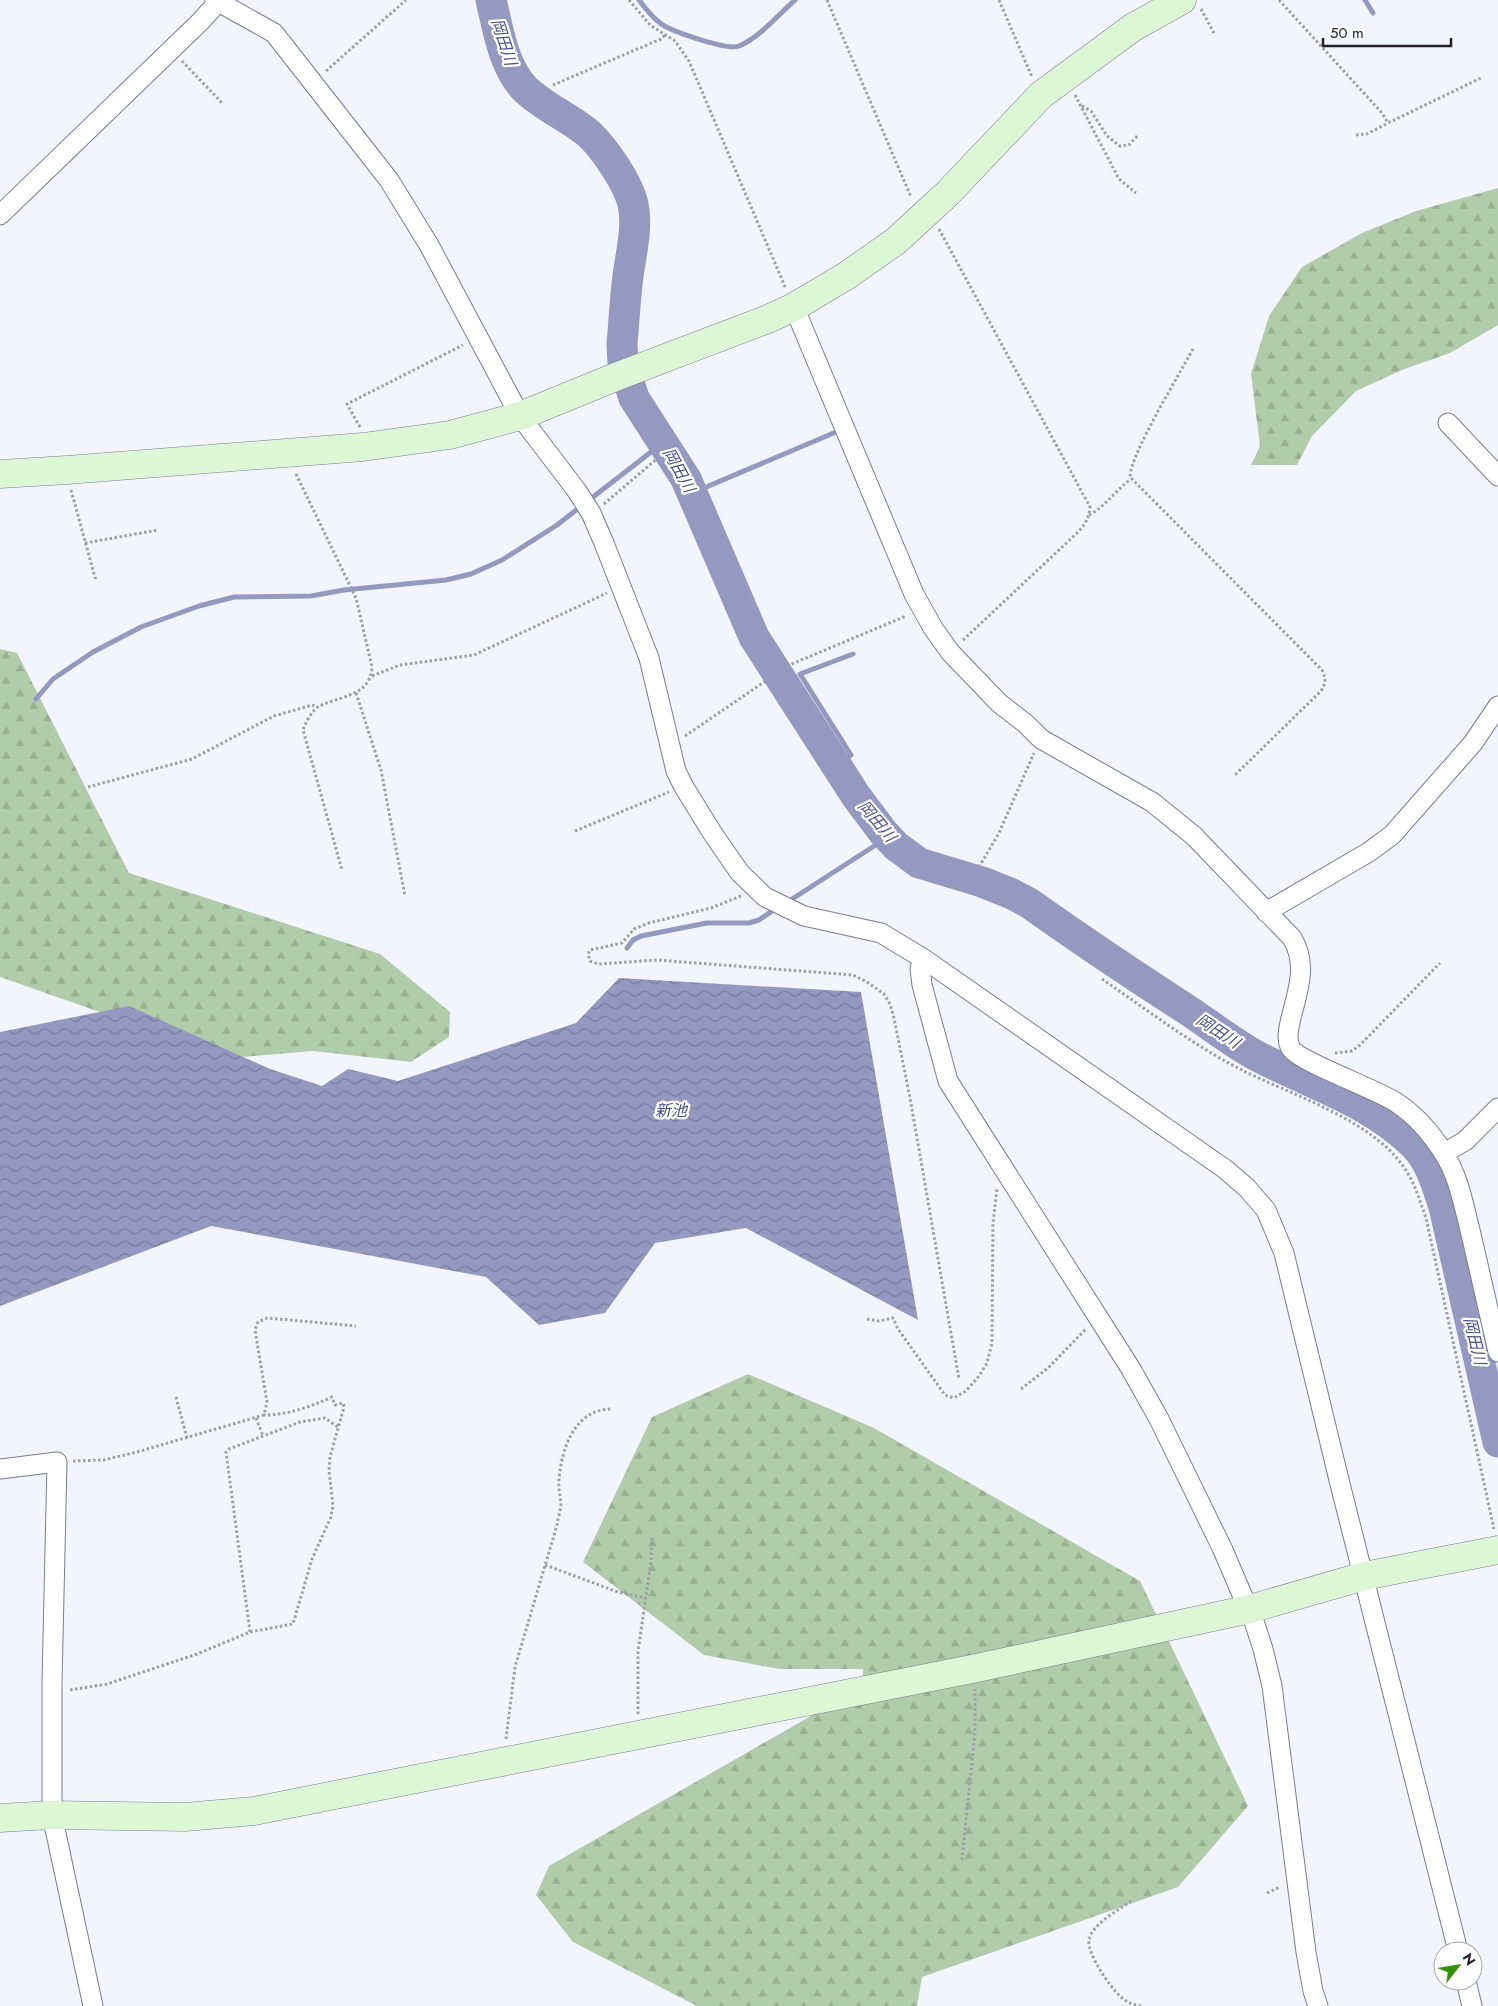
<svg xmlns="http://www.w3.org/2000/svg" width="1498" height="2006" font-family="Jost,'Noto Sans JP',sans-serif">
<style>
.forest{fill:url(#forest-firs)}
.water{fill:url(#water-waves)}
.lines{fill:none;stroke-linecap:round;stroke-linejoin:round}
.stream{stroke:#9499c0;stroke-width:5}
.river{stroke:#9499c0;stroke-width:31}
.street-casing{stroke:#797c91;stroke-width:21}
.secondary-casing{stroke:#797c91;stroke-width:29}
.path{stroke:#9d9fa8;stroke-width:3;stroke-dasharray:2.5 2.5;stroke-linecap:butt}
.street{stroke:#fff;stroke-width:19}
.secondary{stroke:#ddf7d6;stroke-width:28}
.labels{text-anchor:middle;dominant-baseline:central;stroke-width:4.5;stroke-linejoin:round;paint-order:stroke}
.water-label{font-size:16px;font-style:italic;fill:#4a4f84;stroke:#fff}
</style>
<defs>
<pattern id="forest-firs" width="22" height="20" patternUnits="userSpaceOnUse" patternTransform="scale(1.25)"><rect width="22" height="20" fill="#b1ccaa"/><path d="M5 1l3.5 6h-7zM16 11l3.5 6h-7z" fill="#98af92"/></pattern>
<pattern id="water-waves" width="16" height="10" patternUnits="userSpaceOnUse" patternTransform="scale(1.25)"><rect width="16" height="10" fill="#9499c0"/><path d="M0 5q4-4 8 0t8 0" fill="none" stroke="#787c9c"/></pattern>
</defs>
<rect width="100%" height="100%" fill="#f3f5fe"/>
<path class="forest" d="M1498 188V325L1450 353 1402 370 1356 391 1312 436 1297 465H1251L1260 446 1251 374 1269 316 1302 267 1362 233 1416 211Z
M0 649 17 653 129 873 380 954 450 1012 449 1037 411 1062 313 1051 231 1058 0 977Z
M748 1374 874 1428 1140 1581 1248 1806 1178 1887 922 1977 917 2006H697L573 1942 536 1895 549 1866 863 1686V1669H779L704 1655 583 1562 652 1417Z"/>
<path class="water" d="M619 978 861 992 918 1320 746 1228 655 1243 605 1313 539 1325 486 1277 211 1226 0 1306V1032L129 1006 270 1069 322 1086 348 1069 398 1081 576 1023Z"/>
<g class="lines">
<path class="stream" d="M639 0C645 8 652 17 660 23 670 31 728 51 739 46 759 38 779 14 795 0
M1365 0 1373 13
M692 493 836 432
M36 699 53 679 93 652 141 627 199 606 234 597 311 596 344 590 446 580 471 574 502 560 557 525 651 452 665 444
M834 765 851 755 800 674 853 654
M786 903 888 837
M627 948 633 940 641 936 707 923H749L759 920 778 907"/>
<path class="river" d="M491 0C498 29 503 65 524 88 543 107 569 117 589 134 605 149 628 183 633 204 638 227 631 253 628 276 625 299 624 322 622 344L623 363 634 398 686 479 754 637 856 796 883 832 896 846 919 863 982 882 1012 894 1029 903C1081 940 1135 976 1189 1011 1210 1025 1232 1042 1255 1055 1309 1084 1371 1101 1415 1146 1431 1163 1437 1186 1444 1207L1498 1442"/>
<defs>
<path id="street" d="M215 0 274 33 389 180 429 245 520 416 577 491 591 513 604 543 649 658 676 771 684 787 713 834 740 873 765 897 804 916 881 933 924 959 1225 1169 1247 1188 1266 1210 1284 1253 1340 1484 1458 1951
M0 215 201 21 218 2
M794 307 914 594 933 628 950 652 999 703 1026 724 1041 739 1152 802 1194 836 1292 938C1308 964 1298 990 1291 1018 1289 1028 1286 1037 1290 1047 1296 1061 1377 1089 1397 1103 1415 1115 1431 1133 1443 1152 1459 1176 1464 1207 1471 1234 1480 1273 1489 1313 1498 1352
M1448 423 1498 476
M1266 912 1369 852 1392 835 1473 743 1498 706
M924 959 920 968 922 985 948 1081 1131 1369 1159 1419 1223 1550 1244 1599 1250 1609 1263 1649 1272 1686 1306 1952 1313 1991 1318 2006
M1444 1153 1465 1141 1498 1108
M0 1469 57 1462 52 1683V1815L93 2006
M1466 1981 1472 2006"/>
<path id="secondary" d="M0 474 67 470 363 447 450 435 520 416 618 376 768 319 794 307 846 276 896 241 948 193 1041 95 1132 28 1182 0
M0 1818 52 1815 185 1817 254 1811 972 1669 1250 1609 1364 1576 1498 1550"/>
</defs>
<use href="#street" class="street-casing"/>
<use href="#secondary" class="secondary-casing"/>
<path class="path" d="M629 0 650 25 675 41 689 61 786 289
M827 0 911 197
M999 0 1032 77
M1279 0 1382 113 1388 123 1483 77
M1201 9 1214 33
M182 61 223 104
M326 71 406 0
M553 85 661 39 665 35
M1075 95 1119 179 1136 193
M1082 106 1091 111 1107 136 1120 146 1129 145 1138 135
M1356 135 1367 134 1388 123
M939 229 1090 507C1089 519 1084 526 1076 534L962 641
M1193 349C1180 373 1130 455 1130 477L1322 670C1326 679 1326 683 1321 691L1235 775
M360 427 347 404 463 345
M296 474 356 598 372 667C371 697 337 696 318 707 311 712 306 722 303 730L342 870
M71 490 96 581
M604 504 659 457
M1089 515C1106 506 1116 490 1131 479
M85 543 158 530
M787 666 906 616
M372 676 400 665 474 655 607 593
M356 693 381 770 405 896
M685 736 767 680
M88 787 192 759 274 716 312 705 318 707
M575 831 669 792
M979 867 999 833 1034 753
M741 896 711 908 649 923 634 929 622 943 590 950 588 954 590 961 598 964 657 960 853 975 867 982 884 994 890 1004 894 1018 910 1098 959 1379
M1102 979C1146 1009 1190 1043 1238 1068 1290 1095 1376 1120 1407 1172 1416 1186 1420 1202 1426 1218L1494 1529
M1335 1053 1352 1051 1360 1045 1440 963
M867 1319 879 1321 893 1318 898 1329 945 1395 954 1398 966 1391 979 1376 987 1363 992 1343 993 1223 997 1189
M1021 1389 1048 1368 1086 1329
M176 1397 187 1438
M256 1418 263 1436
M73 1461 104 1460 137 1452 264 1415 267 1402 255 1330 258 1322 267 1318 356 1326
M545 1565 618 1592 645 1598
M250 1632 226 1452 229 1449 300 1422 325 1418 338 1427
M70 1690 107 1684 197 1654 250 1632 293 1624 312 1559 331 1517 333 1505 329 1471 330 1457 344 1407 343 1403 335 1405 332 1397C310 1407 287 1415 264 1415
M638 1714V1651L651 1561 652 1535
M506 1739 515 1667 557 1525C558 1518 561 1509 561 1502 560 1494 558 1487 559 1479 562 1447 575 1409 612 1409
M962 1860 975 1732V1689
M1267 1893 1280 1887
M1131 1901C1119 1910 1092 1924 1089 1940 1087 1954 1110 1987 1120 1996 1126 2002 1133 2005 1141 2006"/>
<use href="#street" class="street"/>
<use href="#secondary" class="secondary"/>
</g>
<g class="labels">
<g class="water-label">
<text transform="translate(504 42) rotate(72)">岡田川</text>
<text transform="translate(679 470) rotate(61)">岡田川</text>
<text transform="translate(877 821) rotate(50)">岡田川</text>
<text transform="translate(1218 1031) rotate(33)">岡田川</text>
<text x="671" y="1110">新池</text>
<text transform="translate(1475 1341) rotate(77)">岡田川</text>
</g>
</g>
<g transform="translate(1458 1966) rotate(59)"><circle r="24" fill="#ffffff" stroke="#a6a6aa"/>
<path d="M0-4L9 19L0 12L-9 19Z" fill="#339107"/>
<text y="-8" font-size="14" font-weight="bold" text-anchor="middle" fill="#20212a">N</text>
</g>
<path d="M1323 38v8h128v-8" fill="none" stroke="#20212a" stroke-width="2.5"/>
<text x="1330" y="38" font-size="15" fill="#20212a" stroke="#ffffff" stroke-width="4" paint-order="stroke">50 m</text>
</svg>
